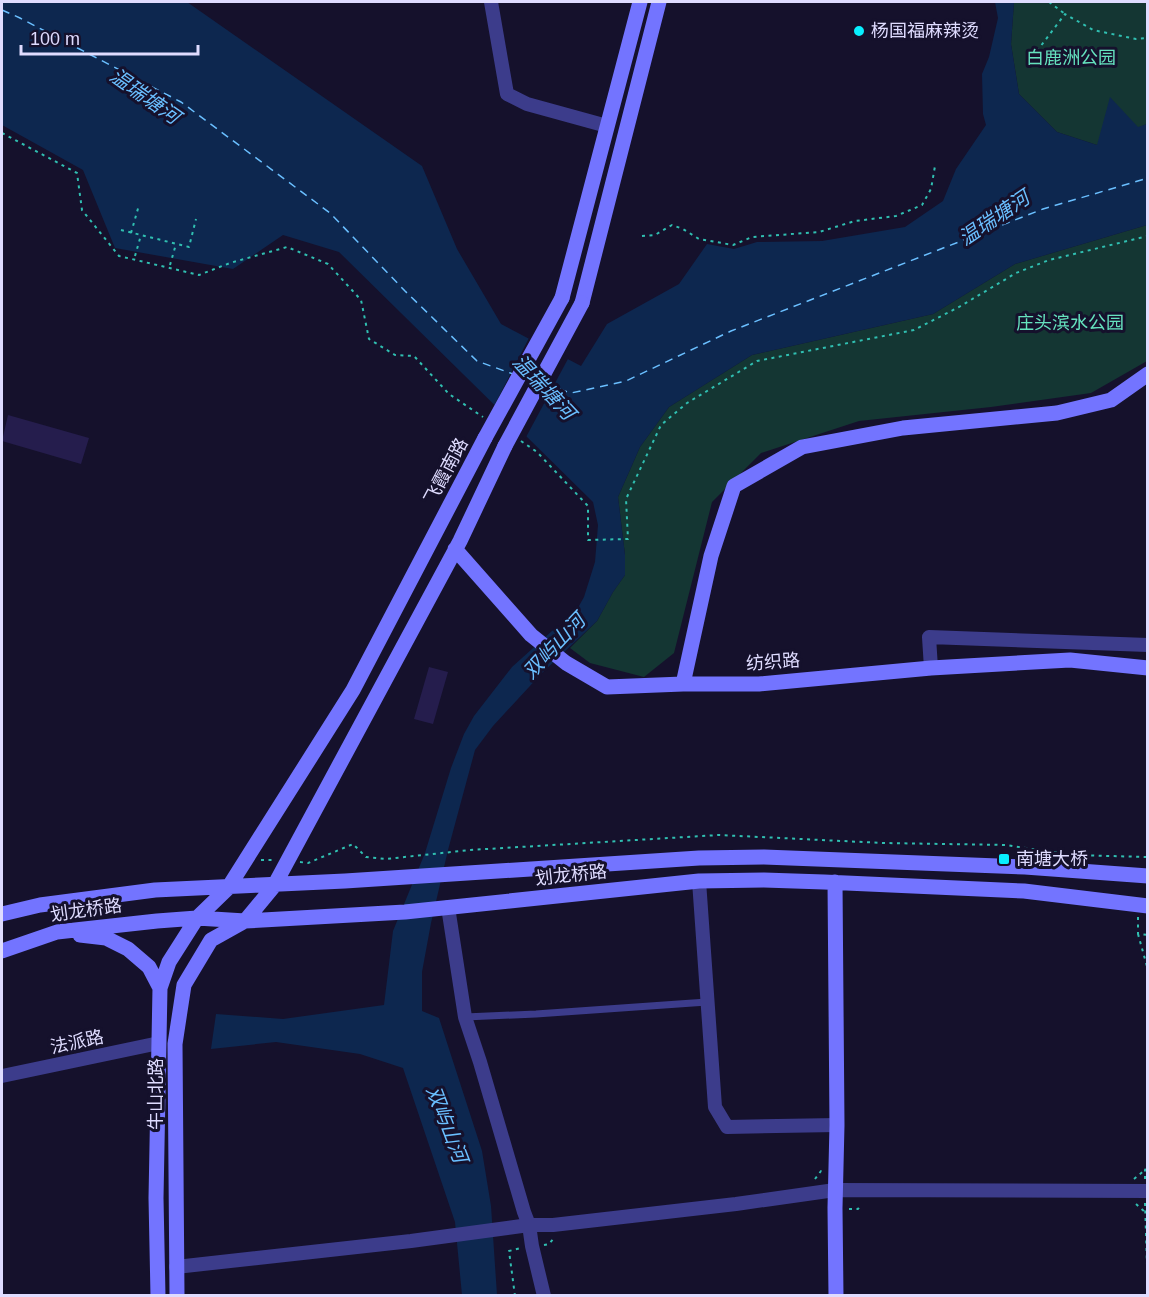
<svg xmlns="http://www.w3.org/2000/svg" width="1149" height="1297" font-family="Helvetica,'Noto Sans SC',sans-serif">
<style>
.green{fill:#143633}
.water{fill:#0d274f}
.pier{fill:#15112c}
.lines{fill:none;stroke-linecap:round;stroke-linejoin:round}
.ferry{stroke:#6abfff;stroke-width:1.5;stroke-dasharray:8 6;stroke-linecap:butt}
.building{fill:#251d4d}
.path{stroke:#30bfb1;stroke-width:2;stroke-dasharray:3 4.5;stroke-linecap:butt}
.lane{stroke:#3c3c8b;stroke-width:7}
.street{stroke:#3c3c8b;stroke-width:14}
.secondary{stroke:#7374ff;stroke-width:15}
.secondary-bridge{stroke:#7374ff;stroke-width:15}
.poi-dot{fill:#08efff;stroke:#15112c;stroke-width:2}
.labels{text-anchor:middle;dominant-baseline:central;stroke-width:6;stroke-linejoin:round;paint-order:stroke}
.poi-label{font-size:18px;fill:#dfdcff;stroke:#15112c;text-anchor:start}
.park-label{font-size:18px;fill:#65e2be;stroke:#15112c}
.street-label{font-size:18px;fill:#dfdcff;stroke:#15112c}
.water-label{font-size:20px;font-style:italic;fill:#6abfff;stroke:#15112c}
</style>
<rect width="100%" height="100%" fill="#15112c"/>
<path class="green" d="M1014 2H1147V124L1097 145 1057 132 1019 94 1011 44Z
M1147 225V361L1091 393 991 407 859 421 761 453 712 502 674 653 644 677 590 663 570 648 597 621 613 592 625 575V555L618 497 640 447 669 407 752 355 933 314 1015 264Z"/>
<path class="water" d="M2 2H187L422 166 457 249 501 324 581 366 607 324 679 284 707 244 734 249 757 242 822 241 905 227 943 201 956 169 986 125 983 114 982 74 989 57 998 18 995 2H1014L1011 44 1019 94 1057 132 1097 145 1110 97 1138 127 1147 124V225L1015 264 933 314 752 355 669 407 640 447 618 497 625 555V575L613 592 597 621 541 674 493 726 475 750 448 850 431 923 422 972V1011L439 1018 482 1151 491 1206 497 1295H462L455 1222 403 1068 360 1054 276 1042 211 1049 216 1014 283 1019 384 1005 393 931 425 853 451 768 464 734 474 716 512 667 552 631 570 622 584 597 595 562 598 525 593 502 339 252 283 235 233 269 115 248 83 170 2 125Z"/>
<path class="pier" d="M530 336 569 357 525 439 493 408Z"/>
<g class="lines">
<path class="ferry" d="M2 10 20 18 181 102 330 213 405 291 477 361 513 374
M546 385 571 393 626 381 731 331 1043 209 1148 178"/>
</g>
<path class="building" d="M8 415 89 438 81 464 2 441Z
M429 667 448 672 433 724 414 719Z"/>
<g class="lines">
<path class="path" d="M1049 2 1065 14
M1037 51 1065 14 1093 30 1136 39 1148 38
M2 133 77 173 82 210 119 256 199 275 230 263 287 247 328 264 361 300 369 339 395 355 414 356 449 394 483 417
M121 230 189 247 196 219
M131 233 139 205
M642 236 655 235 672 225 683 229 699 239 733 245 752 237 819 232 855 221 896 216 922 205 931 189 935 166
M135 256 141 235
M170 265 176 244
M521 441 537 452 588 506V540L628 539 626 499 661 425 687 403 757 361 914 330 959 307 1016 273 1049 260 1148 236
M261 860H273
M300 862 308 863 353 844 366 857 386 859 470 850 719 835 883 843 1006 845 1071 855 1148 857
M1138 917V934L1148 935
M1138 934 1148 970
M815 1179 821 1171H823
M1134 1179 1145 1170H1148
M1145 1179V1170L1148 1165
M1145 1203 1148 1295
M1136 1204 1146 1213H1148
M849 1209H858L861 1204
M544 1245 549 1244 554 1238
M515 1296 509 1251 521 1248"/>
<path class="lane" d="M465 1017 536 1014 707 1002"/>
<path class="street" d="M491 2 507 94 527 104 607 126
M931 668 929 637 1148 645
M699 881 715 1107 727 1127 837 1125
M448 907 465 1017 480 1062 524 1212 529 1225 532 1246 544 1296
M2 1076 159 1043
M176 1267 411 1241 529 1225H553L736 1204 835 1190 1148 1191"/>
<path class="secondary" d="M562 298 640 2
M582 303 659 2
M455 549 531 635 566 663 607 687 683 684H759L931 668 1070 660 1148 668
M683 684 711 556 734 486 802 447 903 428 1057 413 1111 400 1148 374
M835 882 837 1125 835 1208 836 1296
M2 914 40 905 155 890 345 881 699 858 764 857 1025 867 1148 876
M80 935 106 938 128 949 149 967 160 988
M2 951 57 932 157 921 197 918 245 921 405 912 699 881 764 880 824 882 1024 891 1148 906
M158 1296 156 1198 160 988 169 962 197 918 228 888 353 690 485 438
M177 1296 175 1044 184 985 211 940 245 921 274 886 460 541 505 446"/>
<path class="secondary-bridge" d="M485 438 562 298
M505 446 582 303"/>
</g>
<g class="poi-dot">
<circle cx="859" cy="31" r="6"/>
<rect x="998" y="853" width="12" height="12" rx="3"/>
</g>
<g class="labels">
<g class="poi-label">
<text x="871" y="31">杨国福麻辣烫</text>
<text x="1016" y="859">南塘大桥</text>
</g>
<g class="park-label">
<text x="1071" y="58">白鹿洲公园</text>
<text x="1070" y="323">庄头滨水公园</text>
</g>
<g class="street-label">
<text transform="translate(446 471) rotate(-62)">飞霞南路</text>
<text transform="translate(773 662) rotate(-4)">纺织路</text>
<text transform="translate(571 875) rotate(-6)">划龙桥路</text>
<text transform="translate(86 910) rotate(-8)">划龙桥路</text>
<text transform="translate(77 1042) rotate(-12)">法派路</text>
<text transform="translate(156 1094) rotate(-90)">牛山北路</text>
</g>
<g class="water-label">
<text transform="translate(145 96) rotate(35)">温瑞塘河</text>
<text transform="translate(994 218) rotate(-34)">温瑞塘河</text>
<text transform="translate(544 387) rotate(47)">温瑞塘河</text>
<text transform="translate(554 646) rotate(-47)">双屿山河</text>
<text transform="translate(447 1124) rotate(69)">双屿山河</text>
</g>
</g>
<rect width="1149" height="1297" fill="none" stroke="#dfdcff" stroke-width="6"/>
<path d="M21 45v9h177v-9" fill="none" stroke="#dfdcff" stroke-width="3"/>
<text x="30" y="45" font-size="18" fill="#dfdcff" stroke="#15112c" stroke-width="4.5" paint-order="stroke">100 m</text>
</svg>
